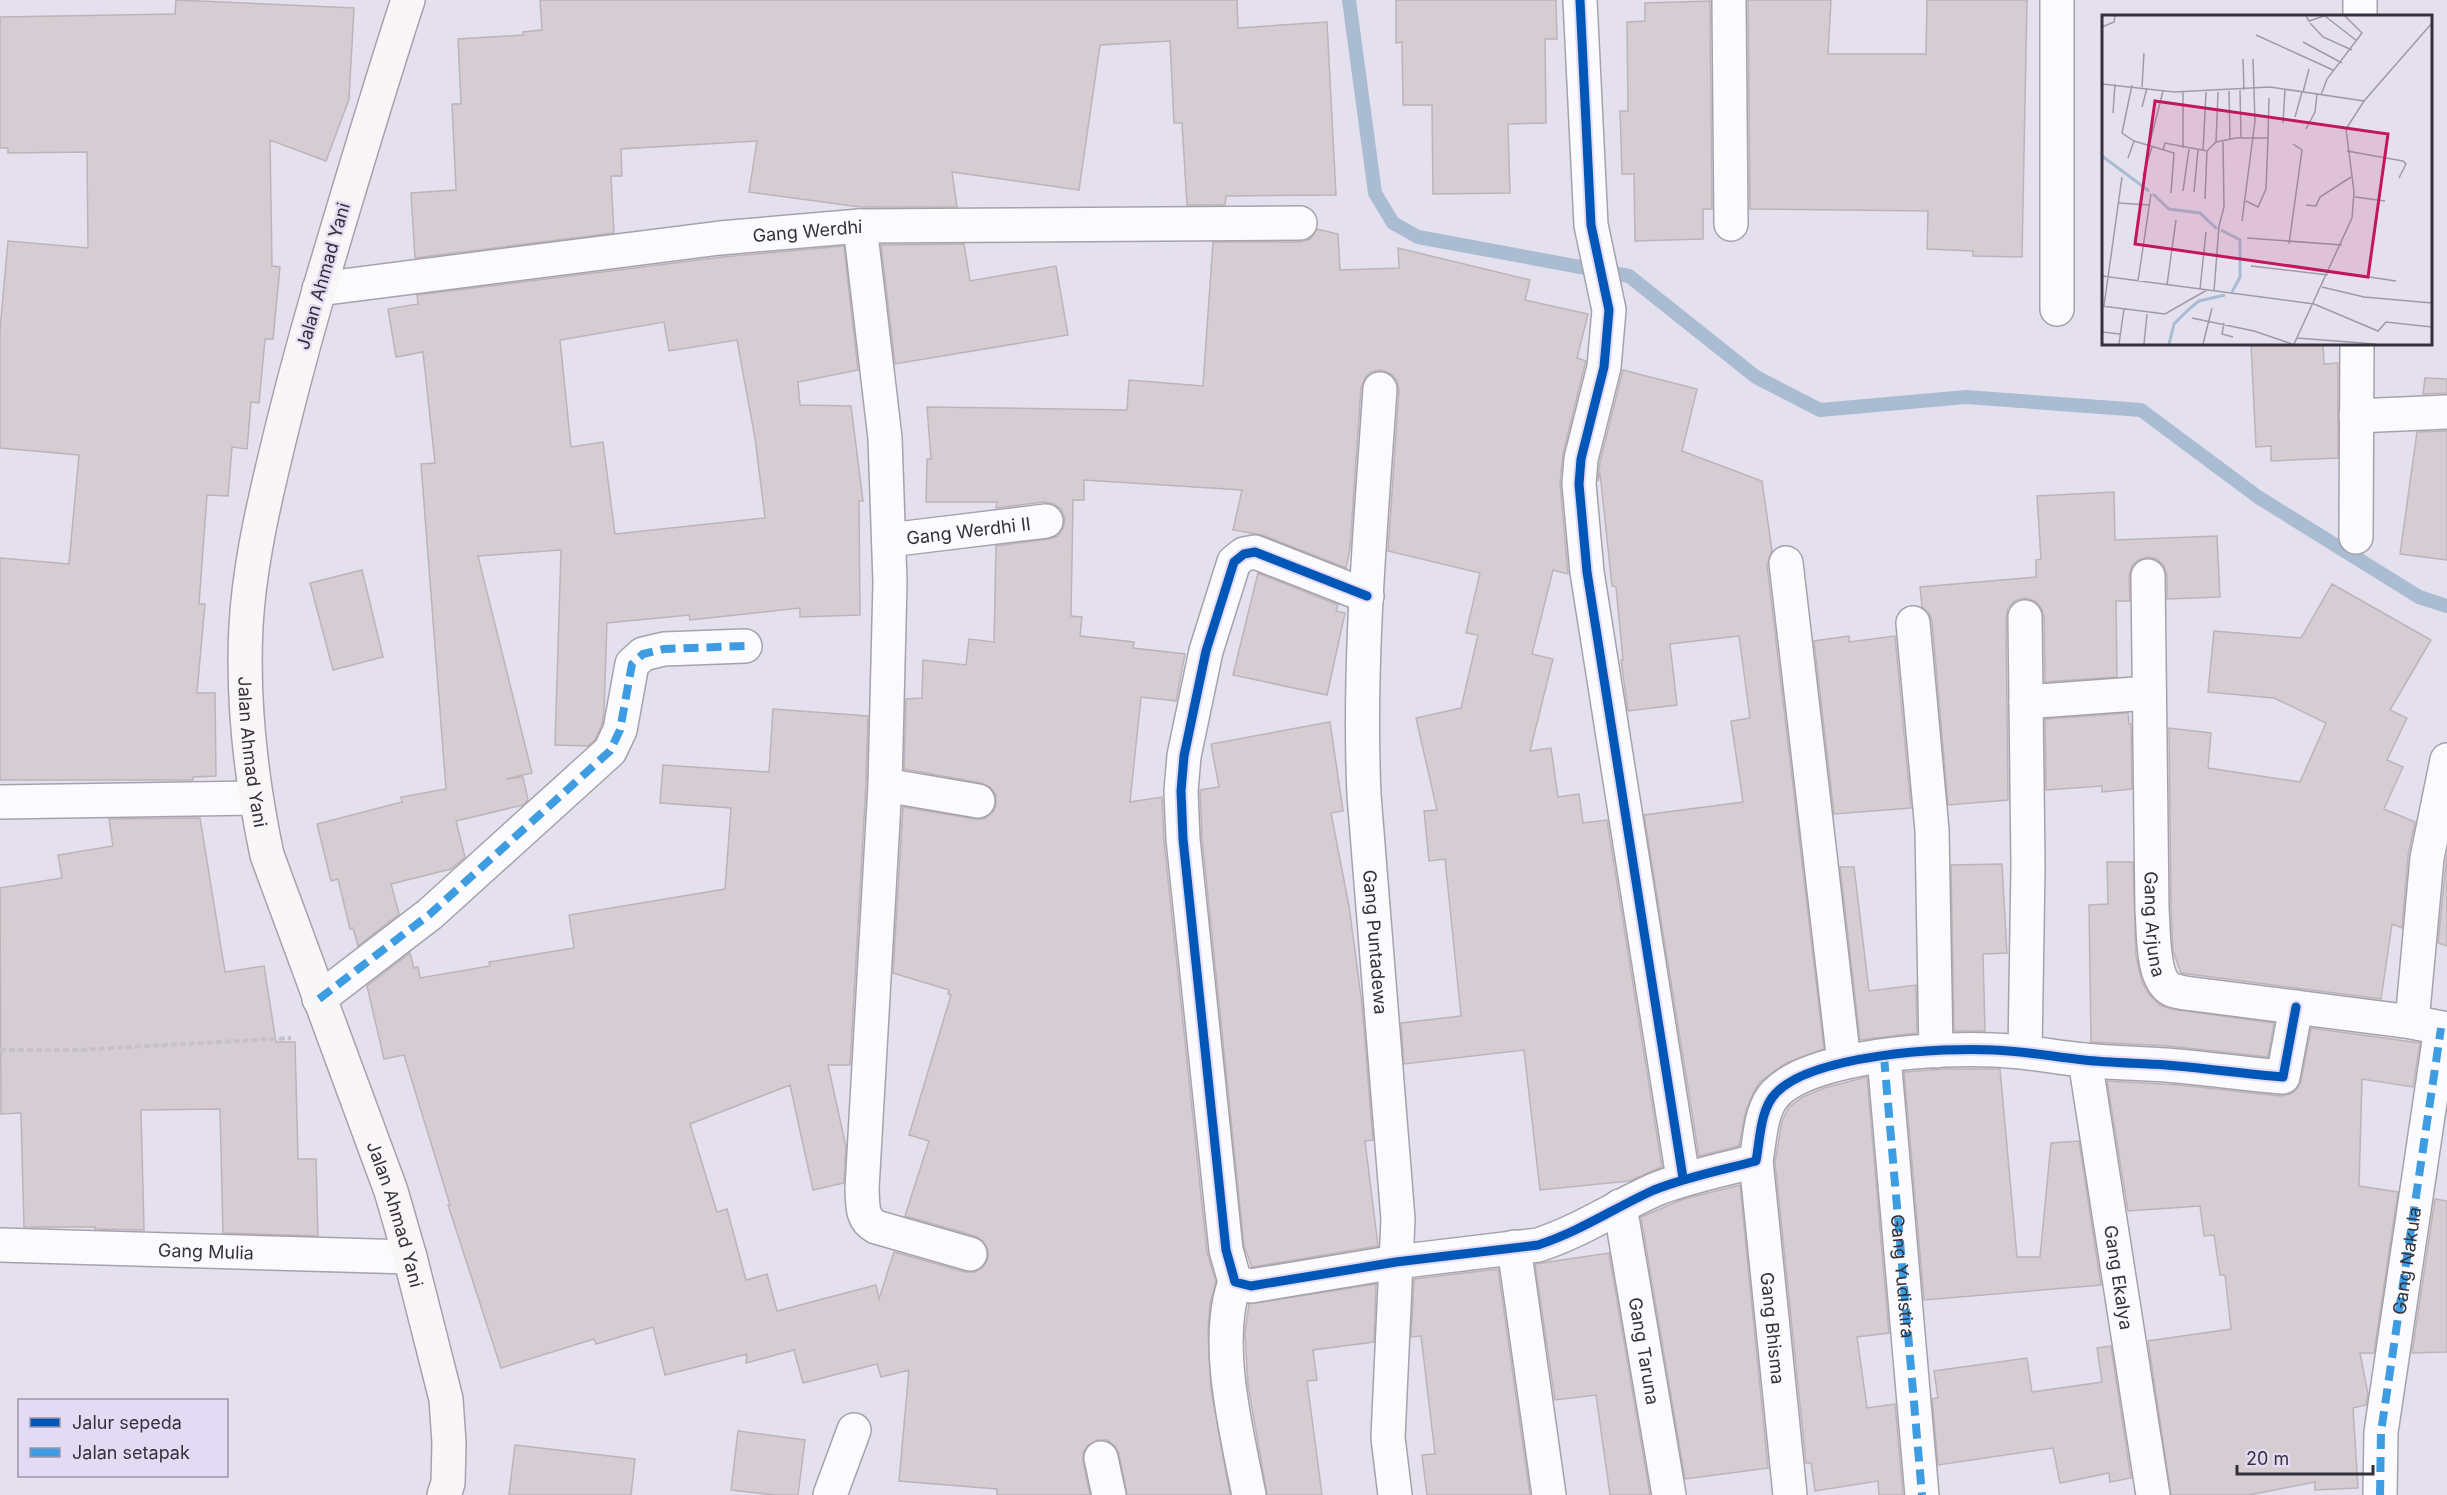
<svg xmlns="http://www.w3.org/2000/svg" width="2447" height="1495" font-family="Inter,sans-serif">
<style>
.lines{fill:none;stroke-linecap:round;stroke-linejoin:round}
.stream{stroke:#aabcd1;stroke-width:14}
.building{fill:#d5cdd2;stroke:#bbb4b8;stroke-width:1.5;fill-rule:evenodd}
.minor-casing{stroke:#a6a2ad;stroke-width:36}
.secondary-casing{stroke:#a6a2ad;stroke-width:36}
.path{stroke:#c5c3c9;stroke-width:4;stroke-dasharray:6 3;stroke-linecap:butt}
.minor{stroke:#fbfafc;stroke-width:33}
.secondary{stroke:#f9f6f8;stroke-width:33}
.quiet{stroke:#3e9de2;stroke-width:8;stroke-dasharray:15 8;stroke-linecap:butt}
.cycleway-casing{stroke:#e3daf4;stroke-width:13}
.cycleway{stroke:#0057b8;stroke-width:9}
.labels{text-anchor:middle;dominant-baseline:central;stroke-width:4.5;stroke-linejoin:round;paint-order:stroke}
.street-label{font-size:18px;fill:#34313b;stroke:#e3daf4}
.inset-river{fill:none;stroke:#aabcd1;stroke-width:3}
.inset-road{fill:none;stroke:#9e9aa6;stroke-width:1.5}
.view{fill:#c2185b;fill-opacity:0.15;stroke:#c2185b;stroke-width:3}
.inset-edge{fill:none;stroke:#34313b;stroke-width:3}
</style>
<rect width="100%" height="100%" fill="#e5e0ee"/>
<g class="lines">
<path class="stream" d="M1349 0 1375 193 1393 223 1418 237 1629 276 1756 377 1820 410 1966 397 2141 410 2258 497 2419 597 2447 606"/>
</g>
<path class="building" d="M176 0 354 8 349 99 326 161 270 140 272 266 280 267 273 339H265L259 403 251 402 247 449 232 447 228 496 207 495 199 604H205L197 693H215L216 776 193 777V780H0V558L69 564 79 455 0 448V330L8 241 88 248 87 152 8 153V148H0V17L175 14Z
M540 0H1237L1238 28 1327 22 1336 195 1226 196 1225 205H1187L1182 123H1174L1170 41 1100 45 1079 190 952 172 957 207H860L749 192 757 141 621 149 622 176H611L614 233 415 258 411 193 456 190 452 104H461L458 39 523 35V32L542 30Z
M1396 0H1556L1557 39H1545L1546 123 1508 124 1510 193 1433 194 1432 105H1403L1402 42 1396 43Z
M1748 0H1831L1828 54H1926L1927 0H2027L2022 257 1973 256V251L1927 249 1928 211 1750 209Z
M1710 1 1712 209H1703V239L1635 241 1634 174H1622L1620 111H1628L1627 22 1645 21V3Z
M1317 229 1338 234 1340 270 1399 268 1398 248 1530 280 1525 300 1588 314 1577 358 1586 361 1585 364 1563 454 1560 483 1568 574 1553 570 1532 654 1553 659 1530 751 1551 748 1558 797 1579 794 1583 823 1607 820 1662 1167 1629 1181 1540 1190 1524 1050 1404 1064 1401 1023 1461 1016 1445 859 1429 861 1424 811 1437 810 1416 718 1461 708 1478 635 1466 633 1480 573 1388 551 1399 390 1397 381 1391 374 1381 370 1371 372 1365 378 1361 388 1350 548 1346 568 1262 535 1233 530 1242 490 1084 480V500H1073L1071 616 1082 617 1080 636 1134 642 1133 648 1185 654 1176 701 1141 697 1130 802 1162 797 1164 841 1207 1252 1216 1282 1210 1304 1208 1330 1211 1389 1230 1495H1127L1119 1454 1115 1446 1107 1440H1098L1088 1445 1083 1453V1462L1090 1495H997V1489L899 1481 909 1370 881 1377 877 1364 803 1383 794 1350 746 1363 747 1354 665 1375 653 1327 596 1344 594 1339 501 1368 448 1205H450L404 1055 384 1059 367 986 410 953 414 968 418 967 420 978 490 966 489 962 574 948 569 915 725 889 731 808 660 803 663 765 769 772 773 709 868 716 866 784 850 1065H828L846 1147 844 1183 813 1190 790 1085 690 1124 717 1212 727 1209 746 1280 767 1274 777 1311 876 1285 879 1299 894 1252 965 1272H975L983 1267 988 1259V1250L983 1241 975 1236 905 1216 929 1141 909 1135 951 995 948 994 949 990 893 973 903 807 975 819H984L993 812 996 805V795L990 787 981 783 904 769 906 699 922 698 923 660 966 665 969 639 994 642 996 546 1049 539 1058 536 1063 528 1065 519 1061 509 1054 504 1044 502 996 508 997 502H926L927 459H931L927 407 1127 410 1129 380 1203 386 1213 242H1300L1310 239Z
M964 244 970 281 1056 266 1068 335 895 364 881 245Z
M844 246 858 370 798 382 800 405 851 406 863 501H859L860 615 800 617V608L690 620 689 615 607 623 604 711 602 724 595 740 588 746 555 745 561 550 478 556 532 773 506 779 523 777 528 800 523 805 456 821 465 857 451 869 391 884 399 914 358 946 353 928 350 929 338 879 331 881 317 824 402 802 401 797 446 789 421 464 435 463 423 352 396 357 388 309 418 304 417 295 722 257ZM664 322 669 351 737 340 755 438 765 518 615 534 603 442 571 447 560 340Z
M2251 344H2323L2324 364 2338 363V458L2271 461V446L2256 447Z
M1623 370 1697 389 1682 451 1762 481 1772 551 1767 565 1824 1049 1786 1063 1761 1081 1754 1091 1746 1110 1739 1146 1699 1156 1644 815 1743 802 1731 721 1750 718 1739 636 1670 644 1677 705 1628 711 1621 660H1623L1616 587 1612 586 1600 473 1598 481 1600 462Z
M2425 378 2447 379V393L2423 394Z
M2447 431V560L2400 554 2417 432Z
M2114 492 2115 540 2217 536 2220 597 2167 599V576L2164 566 2157 559 2148 557 2139 560 2132 566 2129 576 2130 601H2116L2117 677 2045 682 2044 617 2041 608 2035 601 2025 598 2015 601 2008 608 2006 617 2008 800 1948 805 1932 621 1929 613 1922 607 1920 587 2036 577V560L2041 559 2037 496Z
M362 570 383 657 333 670 310 583Z
M1258 573 1338 605 1336 611 1345 613 1327 695 1233 675Z
M2332 584 2431 640 2390 710 2407 718 2387 760 2403 767 2384 809 2415 822 2408 856 2402 928 2392 924 2381 999 2181 973 2173 951 2171 909 2169 728 2211 733 2208 768 2300 782 2326 723 2274 698 2208 692 2214 631 2301 638Z
M1849 636V642L1895 636 1911 808 1834 814 1814 641Z
M2128 713 2129 724H2131L2132 789 2102 792V786L2046 790 2045 719Z
M1330 722 1343 811 1331 813 1349 906 1362 1004 1373 1140 1365 1141 1378 1246 1252 1267 1244 1246 1202 838 1200 790 1219 787 1211 744Z
M200 818 225 972 264 966 276 1042H295L298 1159H316L318 1236 223 1233 220 1109 141 1110 144 1230 95 1229V1227H24L21 1113 1 1114 0 888 62 878 58 855 113 846 109 819Z
M2447 854V946L2438 943Z
M2107 862H2133L2136 956 2142 982 2149 994 2160 1005 2171 1009 2274 1023 2268 1057 2168 1046 2091 1042 2089 905 2108 904Z
M2002 864 2007 953 1983 954 1985 1031H1954L1951 865Z
M1840 867H1854L1869 991 1916 985 1917 1033 1860 1040Z
M2311 1028 2420 1043 2413 1087 2362 1079 2359 1186 2398 1192 2374 1353H2360L2368 1394 2366 1405 2353 1408 2358 1488 2315 1490V1482L2249 1495H2171L2148 1341 2231 1329 2225 1275H2220L2214 1235 2204 1236 2200 1206 2128 1211 2107 1081 2179 1085 2281 1096 2290 1094 2297 1089 2301 1081Z
M1944 1069H2000L2017 1257H2040L2051 1143 2079 1141 2101 1285 1924 1300 1904 1072Z
M1867 1077 1889 1333 1857 1337 1867 1408 1895 1404 1903 1495H1879L1878 1481 1815 1491 1811 1463H1806L1775 1162 1782 1121 1789 1107 1803 1097 1824 1088Z
M1740 1185 1768 1468 1685 1479 1641 1217 1684 1199Z
M2435 1199 2447 1201V1352L2412 1353Z
M1609 1253 1650 1495H1610L1596 1395 1555 1400 1535 1264Z
M1498 1269 1530 1495H1427L1422 1455 1435 1454 1421 1336 1411 1337 1414 1279Z
M1376 1284 1374 1342 1313 1350 1317 1380 1307 1381 1322 1495H1267L1248 1385 1245 1333 1249 1304Z
M2111 1346 2131 1478 2110 1482 2109 1473 2060 1483 2053 1448 1938 1465 1932 1399 1938 1398 1934 1371 2027 1358 2032 1392 2102 1382 2097 1348Z
M738 1431 805 1440 798 1495H774L731 1490Z
M515 1445 635 1459 631 1495H509Z"/>
<g class="lines">
<defs>
<g id="minor">
<path d="M1580 0 1591 225 1609 310 1604 367 1581 459 1579 484 1587 572 1683 1178"/>
<path d="M1729 0 1731 224"/>
<path d="M2360 0V16"/>
<path d="M860 226 885 438 890 582 885 785 862 1189C863 1205 861 1219 876 1227L970 1254"/>
<path id="s1" d="M319 289 720 238 860 226 1300 223"/>
<path d="M2057 309V0"/>
<path id="s2" d="M1380 389C1371 524 1358 660 1364 795L1398 1219 1388 1438 1395 1495"/>
<path d="M2356 416 2447 412"/>
<path d="M2356 537 2357 344"/>
<path id="s3" d="M889 540 1046 521"/>
<path d="M1786 563 1844 1062"/>
<path id="s4" d="M2148 576 2152 910C2154 930 2151 980 2172 990 2175 991 2181 992 2185 993L2412 1022 2447 1029"/>
<path d="M1367 596 1255 552 1244 554 1234 562 1206 651 1184 756 1181 791 1183 839 1226 1250 1235 1282 1251 1286 1396 1262 1538 1245C1581 1231 1614 1208 1654 1190 1686 1177 1722 1170 1756 1161 1760 1140 1760 1109 1776 1093 1812 1055 1942 1047 1994 1050 2025 1051 2054 1057 2084 1060 2111 1063 2139 1063 2166 1065 2205 1068 2244 1074 2283 1077L2296 1007"/>
<path d="M1913 623 1932 830 1936 1051"/>
<path d="M2026 702 2149 693"/>
<path d="M885 785 978 801"/>
<path d="M0 802 255 798"/>
<path d="M319 999 430 914 610 751 620 730 632 664 643 654 664 649 745 646"/>
<path d="M2412 1022 2427 858 2447 760"/>
<path d="M2025 1052 2028 866 2025 617"/>
<path id="s5" d="M1884 1057 1922 1495"/>
<path id="s6" d="M2085 1060 2153 1495"/>
<path id="s7" d="M1756 1161 1790 1495"/>
<path id="s8" d="M1620 1206 1669 1495"/>
<path id="s9" d="M0 1245 410 1257"/>
<path d="M1514 1247 1549 1495"/>
<path d="M1235 1282C1213 1342 1237 1433 1249 1495"/>
<path d="M1101 1458 1109 1495"/>
<path d="M830 1495 854 1430"/>
<path id="s10" d="M2380 1495 2381 1432 2441 1028"/>
</g>
<g id="secondary">
<path id="s11" d="M408 0C376 98 347 196 318 294 301 353 286 410 272 470 260 521 249 573 246 626 242 703 251 779 267 855L391 1191 410 1257 446 1399 449 1443 448 1483 444 1495"/>
</g>
</defs>
<use href="#minor" class="minor-casing"/>
<use href="#secondary" class="secondary-casing"/>
<path class="path" d="M0 1050H76L291 1038"/>
<use href="#minor" class="minor"/>
<use href="#secondary" class="secondary"/>
<path class="quiet" d="M319 999 430 914 610 751 620 730 632 664 643 654 664 649 745 646
M1884 1057 1922 1495
M2380 1495 2381 1432 2441 1028"/>
<defs>
<path id="cycleway" d="M1580 0 1591 225 1609 310 1604 367 1581 459 1579 484 1587 572 1683 1178
M1367 596 1255 552 1244 554 1234 562 1206 651 1184 756 1181 791 1183 839 1226 1250 1235 1282 1251 1286 1396 1262 1538 1245C1581 1231 1614 1208 1654 1190 1686 1177 1722 1170 1756 1161 1760 1140 1760 1109 1776 1093 1812 1055 1942 1047 1994 1050 2025 1051 2054 1057 2084 1060 2111 1063 2139 1063 2166 1065 2205 1068 2244 1074 2283 1077L2296 1007"/>
</defs>
<use href="#cycleway" class="cycleway-casing"/>
<use href="#cycleway" class="cycleway"/>
</g>
<g class="labels">
<g class="street-label">
<text stroke="none"><textPath href="#s1" startOffset="492">Gang Werdhi</textPath></text>
<text transform="translate(323 276) rotate(-74)">Jalan Ahmad Yani</text>
<text stroke="none"><textPath href="#s3" startOffset="80">Gang Werdhi II</textPath></text>
<text stroke="none"><textPath href="#s11" startOffset="774">Jalan Ahmad Yani</textPath></text>
<text stroke="none"><textPath href="#s4" startOffset="348">Gang Arjuna</textPath></text>
<text stroke="none"><textPath href="#s2" startOffset="554">Gang Puntadewa</textPath></text>
<text stroke="none"><textPath href="#s11" startOffset="1260">Jalan Ahmad Yani</textPath></text>
<text stroke="none"><textPath href="#s9" startOffset="206">Gang Mulia</textPath></text>
<text stroke="none"><textPath href="#s10" startOffset="236">Gang Nakula</textPath></text>
<text stroke="none"><textPath href="#s5" startOffset="220">Gang Yudistira</textPath></text>
<text stroke="none"><textPath href="#s6" startOffset="220">Gang Ekalya</textPath></text>
<text stroke="none"><textPath href="#s7" startOffset="168">Gang Bhisma</textPath></text>
<text stroke="none"><textPath href="#s8" startOffset="147">Gang Taruna</textPath></text>
</g>
</g>
<g transform="translate(2102 15)">
<rect width="330" height="330" fill="#e5e0ee"/>
<path class="inset-river" d="M0 141 47 176M51 179 67 194 98 198 115 214M119 215 138 225V262L130 277M67 329 72 309 87 294 97 286 123 280"/>
<path class="inset-road" d="M204 1 207 6 222 1M223 1 255 26M208 8 221 22 250 35M0 12 12 7 13 1M154 20 231 55M201 27 240 48M141 44 142 75M0 69 72 77 168 72 262 86M30 70 20 118 32 126 72 138 69 178M40 72 42 38M138 75 139 122M127 76 128 125M81 77V133M201 77 207 54M219 80 225 64 260 18 243 1M40 92 45 73M11 98 13 69M193 102 200 77M181 108 183 74M204 114 213 97 215 79M166 123 167 83M114 127 116 77M47 131 61 76M61 135 63 128 105 136 114 127 134 123H166L164 174 156 192 144 186M101 136 104 77M245 136 301 146 304 149 297 163M26 143 32 126M41 161 50 132M81 176 87 134M92 177 96 135M253 182 283 186M103 184 105 136M16 188 47 190M204 190 214 191 218 182 249 162M140 206 153 106 151 44M145 223 240 230M187 229 200 135 191 129M149 251 226 260M227 256 294 266M0 261 212 289 276 316 284 307 330 312M36 266 49 179M65 270 74 205M220 272 262 282 330 288M98 274 104 217M112 276 117 211 122 192 121 127M0 291 63 299 105 275M2 291 20 162M90 303 152 316 190 329M122 308 120 319 131 322M0 317 18 319M195 323 273 329M17 329 22 294M42 329 45 299M101 329 110 293M192 329 250 203 252 177 244 114 262 86 330 8"/>
<path class="view" d="M53 86 286 119 266 262 33 229Z"/>
<rect width="330" height="330" class="inset-edge"/>
</g>
<rect x="18" y="1399" width="210" height="78" fill="#e3daf4" stroke="#9d96aa" stroke-width="1.5"/>
<rect x="30" y="1418" width="30" height="9" fill="#0057b8" stroke="#9d96aa" stroke-width="1.5"/>
<text x="72" y="1429" font-size="18" fill="#34313b">Jalur sepeda</text>
<rect x="30" y="1448" width="30" height="9" fill="#3e9de2" stroke="#9d96aa" stroke-width="1.5"/>
<text x="72" y="1459" font-size="18" fill="#34313b">Jalan setapak</text>
<path d="M2237 1465v9h136v-9" fill="none" stroke="#34313b" stroke-width="3"/>
<text x="2246" y="1465" font-size="18" fill="#34313b" stroke="#e3daf4" stroke-width="4.5" paint-order="stroke">20 m</text>
</svg>
